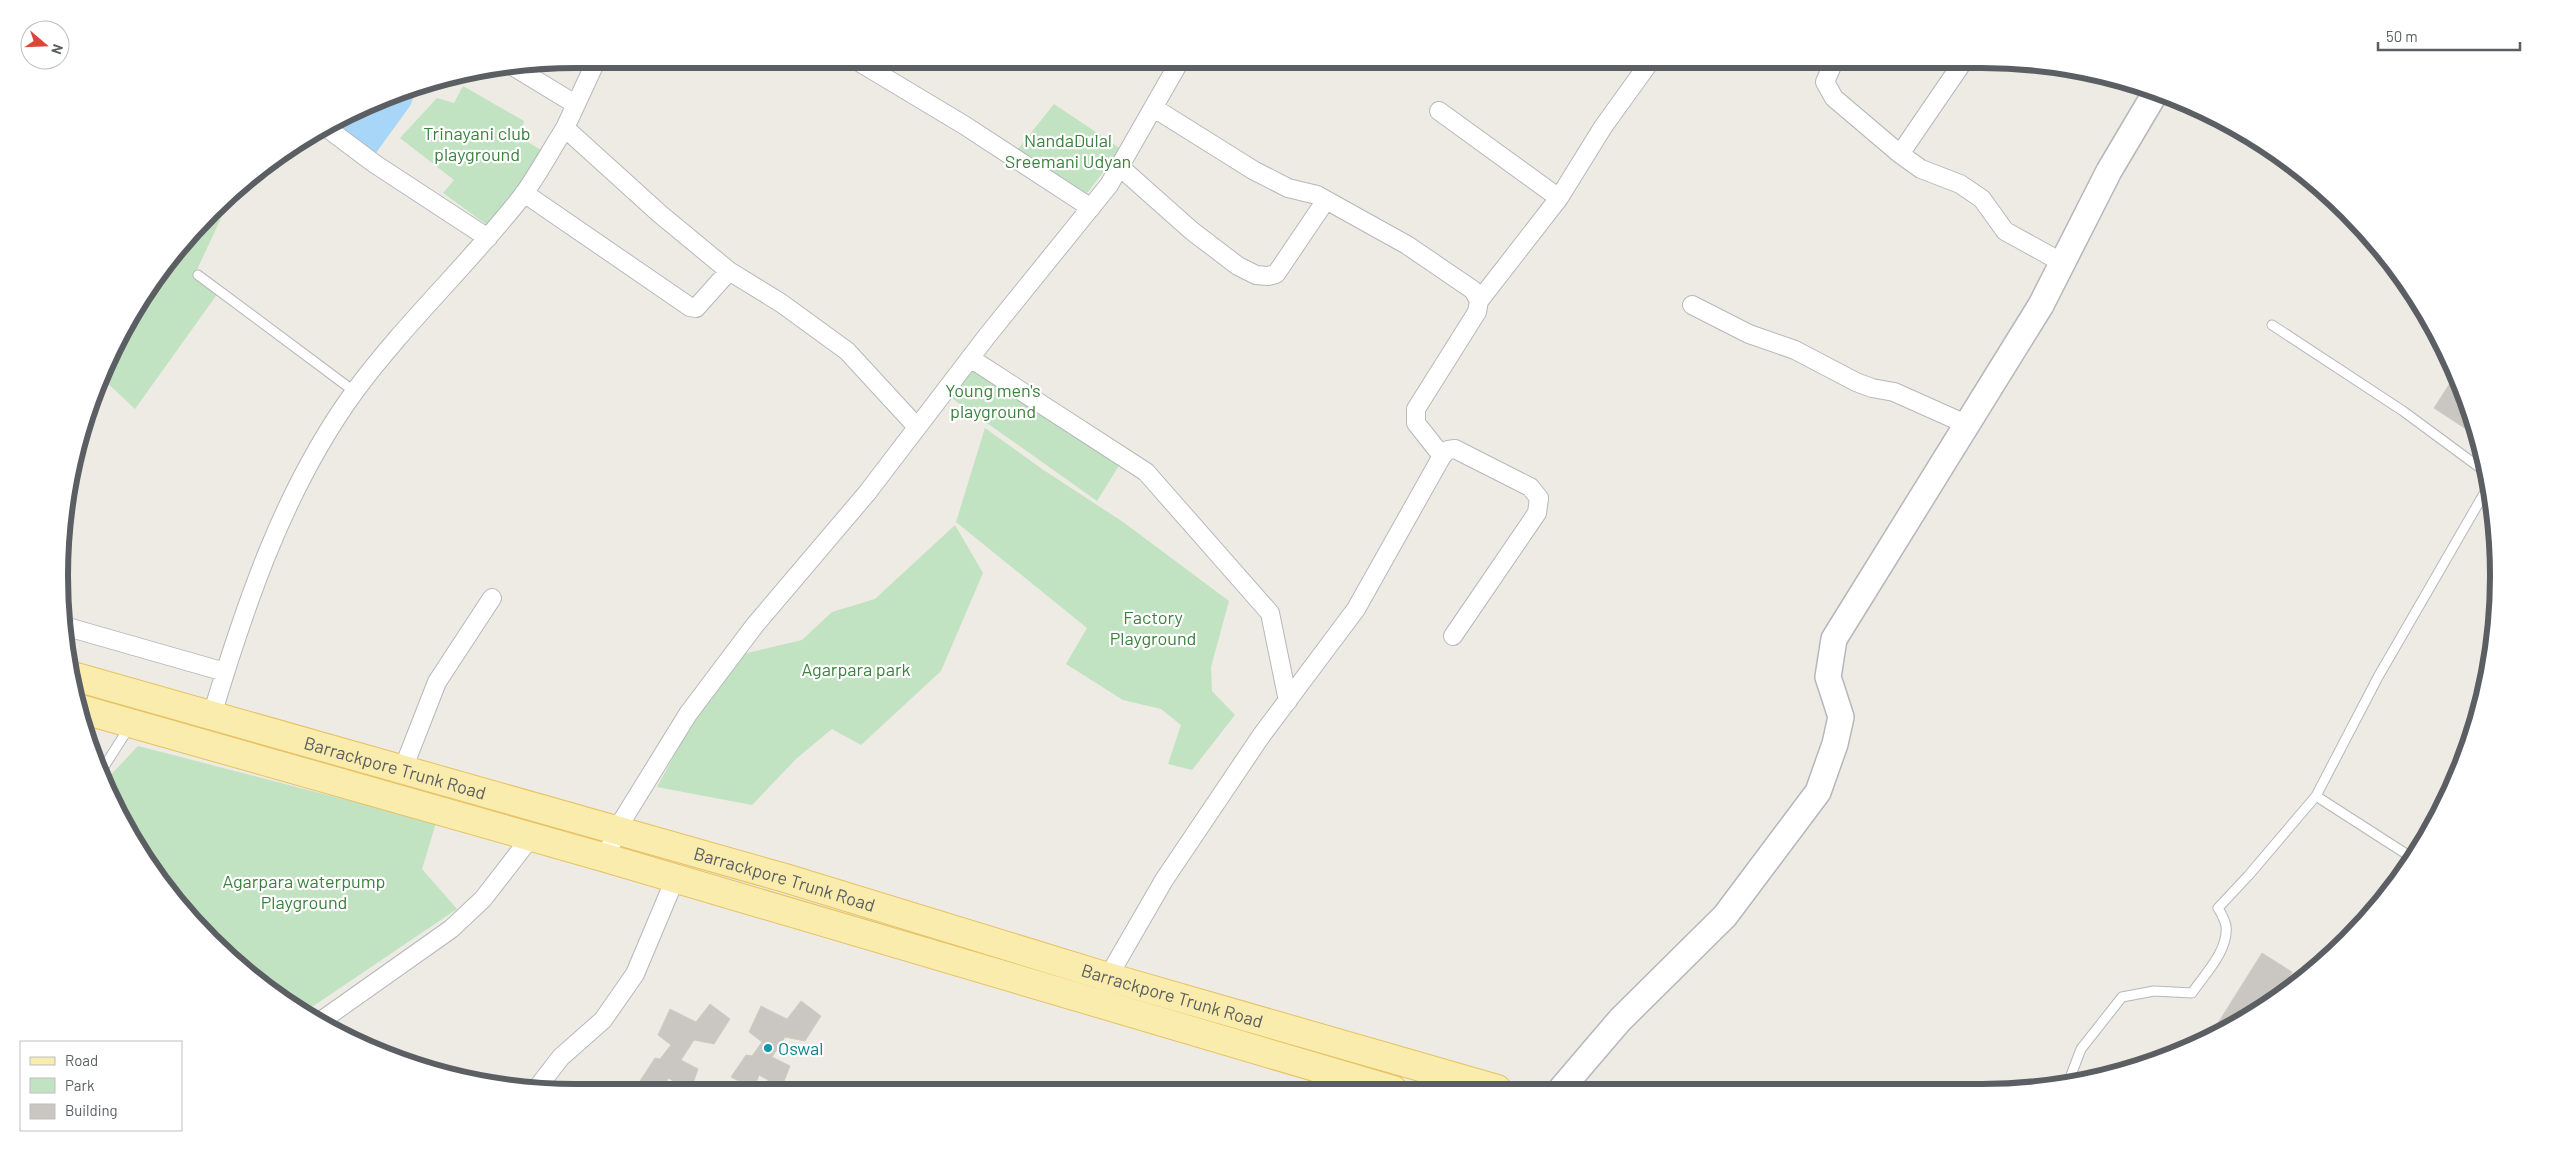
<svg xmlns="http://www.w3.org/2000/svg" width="2558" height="1151" font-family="Barlow,sans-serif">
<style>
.green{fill:#c1e3c1}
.water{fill:#a7d6f9}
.building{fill:#cac7c2;stroke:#d1ccc2}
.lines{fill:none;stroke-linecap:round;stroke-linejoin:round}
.lane-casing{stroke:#b5b8bc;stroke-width:11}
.street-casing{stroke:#b5b8bc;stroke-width:20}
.secondary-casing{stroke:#b5b7bc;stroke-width:28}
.primary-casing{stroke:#e7c162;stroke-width:30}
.lane{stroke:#fff;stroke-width:9}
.street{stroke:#fff;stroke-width:18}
.secondary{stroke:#fff;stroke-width:25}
.primary{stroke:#f9ecac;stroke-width:28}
.culture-dot{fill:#0f9aa8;stroke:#fff;stroke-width:2}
.labels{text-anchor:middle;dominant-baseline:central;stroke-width:4.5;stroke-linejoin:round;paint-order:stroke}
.park-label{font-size:18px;fill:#3b823e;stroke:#fff}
.street-label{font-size:18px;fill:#5b5f63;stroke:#fff}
.culture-label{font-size:18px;fill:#0d838f;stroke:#fff;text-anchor:start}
.rim{fill:none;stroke:#5b5f63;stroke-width:6}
</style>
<rect width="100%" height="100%" fill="#edebe3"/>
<path class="green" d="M463 86 524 121 520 137 544 152 490 227 443 193 454 180 400 138 437 98 454 103Z
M1054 104 1121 149 1084 197 1015 153Z
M236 186 195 274 218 293 135 409 101 377 128 317 187 235Z
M972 359 1120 464 1097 501 946 394Z
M985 428 1042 469 1123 522 1229 601 1211 667 1212 691 1235 715 1192 770 1168 764 1181 725 1161 709 1123 700 1066 664 1087 628 956 522Z
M955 525 983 573 941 671 861 745 832 729 797 758 752 805 657 787 695 717 743 654 802 640 832 612 875 599Z
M138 746 436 823 422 869 457 909 303 1013 235 964 187 916 128 834 104 782Z"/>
<path class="water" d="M438 79 433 91H416L410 106 373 157 328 123 409 86Z"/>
<path class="building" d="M2456 374 2473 419 2466 429 2434 408Z
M2262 953 2292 972 2276 998 2216 1033 2213 1031Z
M801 1001 821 1016 805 1041 785 1037 772 1057 790 1066 781 1089 769 1085 768 1080 759 1075 754 1089 731 1077 746 1055 752 1056 762 1042 749 1032 761 1006 787 1019Z
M710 1004 730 1019 714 1044 694 1040 681 1060 698 1069 690 1092 677 1088V1083L668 1078 663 1092 640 1081 655 1058 660 1059 671 1045 658 1035 670 1009 696 1022Z"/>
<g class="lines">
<defs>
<path id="lane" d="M198 275 355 392
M2272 325 2403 411 2487 473
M100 773 130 726
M2414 859 2316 796 2378 677 2489 485
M2068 1083 2081 1049 2122 997 2154 991 2192 993C2204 975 2229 950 2226 926 2225 920 2221 913 2218 908L2248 876 2316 796"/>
<path id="street" d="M597 59 565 128 660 214 729 271 781 303 847 351 917 427
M854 59 964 125 1091 208
M1835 59 1825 82 1834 98 1900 154 1921 169 1960 184 1982 199 2005 231 2063 263
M511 65 575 104
M1154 108 1253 170 1288 188 1317 195 1407 245 1473 290 1479 301 1477 312 1416 409V423L1442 456
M1439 111 1559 198
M323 125 375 164 488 238
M1900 154 1965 59
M1120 167 1192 231 1238 266 1256 275 1268 276 1276 274 1326 200
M524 193 690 307 696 308 729 271
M1479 301 1559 198 1603 127 1652 59
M1692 305 1749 334 1795 350 1856 382 1872 388 1894 392 1968 425
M970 358 1146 472 1270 613 1288 701
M64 626 225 672
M212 715C246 602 285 487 355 391 406 322 470 263 523 195 538 174 551 150 565 128
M403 769 437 682 492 598
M606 858 617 829 688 714 755 625 867 493 987 336 1109 185 1181 59
M1108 977 1164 880 1261 736 1356 609 1442 456 1448 450 1455 449 1530 487 1539 498 1537 513 1453 636
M318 1023 451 929 483 899 531 837
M537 1088 561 1057 603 1020 635 974 675 879"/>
<path id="secondary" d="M1561 1089 1620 1020 1725 916 1818 792 1835 744 1841 717 1828 677 1834 639 2041 305 2109 171 2157 90"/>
<g id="primary">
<path id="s1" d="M69 675 785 878 1108 977 1497 1089"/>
<path d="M77 708 606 858 1393 1090"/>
</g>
</defs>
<use href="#lane" class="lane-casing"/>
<use href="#street" class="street-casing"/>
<use href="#secondary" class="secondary-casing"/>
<use href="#primary" class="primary-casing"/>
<use href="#lane" class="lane"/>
<use href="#street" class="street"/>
<use href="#secondary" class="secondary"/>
<use href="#primary" class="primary"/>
</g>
<circle class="culture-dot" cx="768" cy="1048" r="5"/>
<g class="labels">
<g class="park-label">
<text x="477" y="133">Trinayani club<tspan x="477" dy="21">playground</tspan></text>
<text x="1068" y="140">NandaDulal<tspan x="1068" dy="21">Sreemani Udyan</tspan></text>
<text x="993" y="390">Young men's<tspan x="993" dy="21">playground</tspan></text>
<text x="1153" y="617">Factory<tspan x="1153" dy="21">Playground</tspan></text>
<text x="856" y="669">Agarpara park</text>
<text x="304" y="881">Agarpara waterpump<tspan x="304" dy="21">Playground</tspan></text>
</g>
<g class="street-label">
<text stroke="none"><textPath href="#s1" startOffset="339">Barrackpore Trunk Road</textPath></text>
<text stroke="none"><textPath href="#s1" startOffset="744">Barrackpore Trunk Road</textPath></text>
<text stroke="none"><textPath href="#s1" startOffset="1149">Barrackpore Trunk Road</textPath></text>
</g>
<g class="culture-label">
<text x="778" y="1048">Oswal</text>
</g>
</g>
<path d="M0 0H2558V1151H0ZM576 68H1982A508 508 0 0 1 2490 576V576A508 508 0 0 1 1982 1084H576A508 508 0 0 1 68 576V576A508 508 0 0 1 576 68Z" fill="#fff" fill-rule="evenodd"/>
<path class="rim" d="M576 68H1982A508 508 0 0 1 2490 576V576A508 508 0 0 1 1982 1084H576A508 508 0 0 1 68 576V576A508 508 0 0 1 576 68Z"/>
<rect x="20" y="1041" width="162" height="90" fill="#ffffff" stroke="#bdbfc1"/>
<rect x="30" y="1057" width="25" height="8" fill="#f9ecac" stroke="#bdbfc1"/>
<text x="65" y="1066" font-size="15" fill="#5b5f63">Road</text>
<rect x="30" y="1078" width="25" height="15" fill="#c1e3c1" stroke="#bdbfc1"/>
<text x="65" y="1091" font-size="15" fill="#5b5f63">Park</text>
<rect x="30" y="1104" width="25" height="15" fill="#cac7c2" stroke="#bdbfc1"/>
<text x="65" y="1116" font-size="15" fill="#5b5f63">Building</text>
<g transform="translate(45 45) rotate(109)"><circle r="24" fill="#ffffff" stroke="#bdbfc1"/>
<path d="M0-4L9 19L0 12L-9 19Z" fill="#dd4539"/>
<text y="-8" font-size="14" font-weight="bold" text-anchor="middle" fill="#5b5f63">N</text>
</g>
<path d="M2378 42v8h142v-8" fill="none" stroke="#5b5f63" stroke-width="2.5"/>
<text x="2386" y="42" font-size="15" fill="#5b5f63" stroke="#ffffff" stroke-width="4" paint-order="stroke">50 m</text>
</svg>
